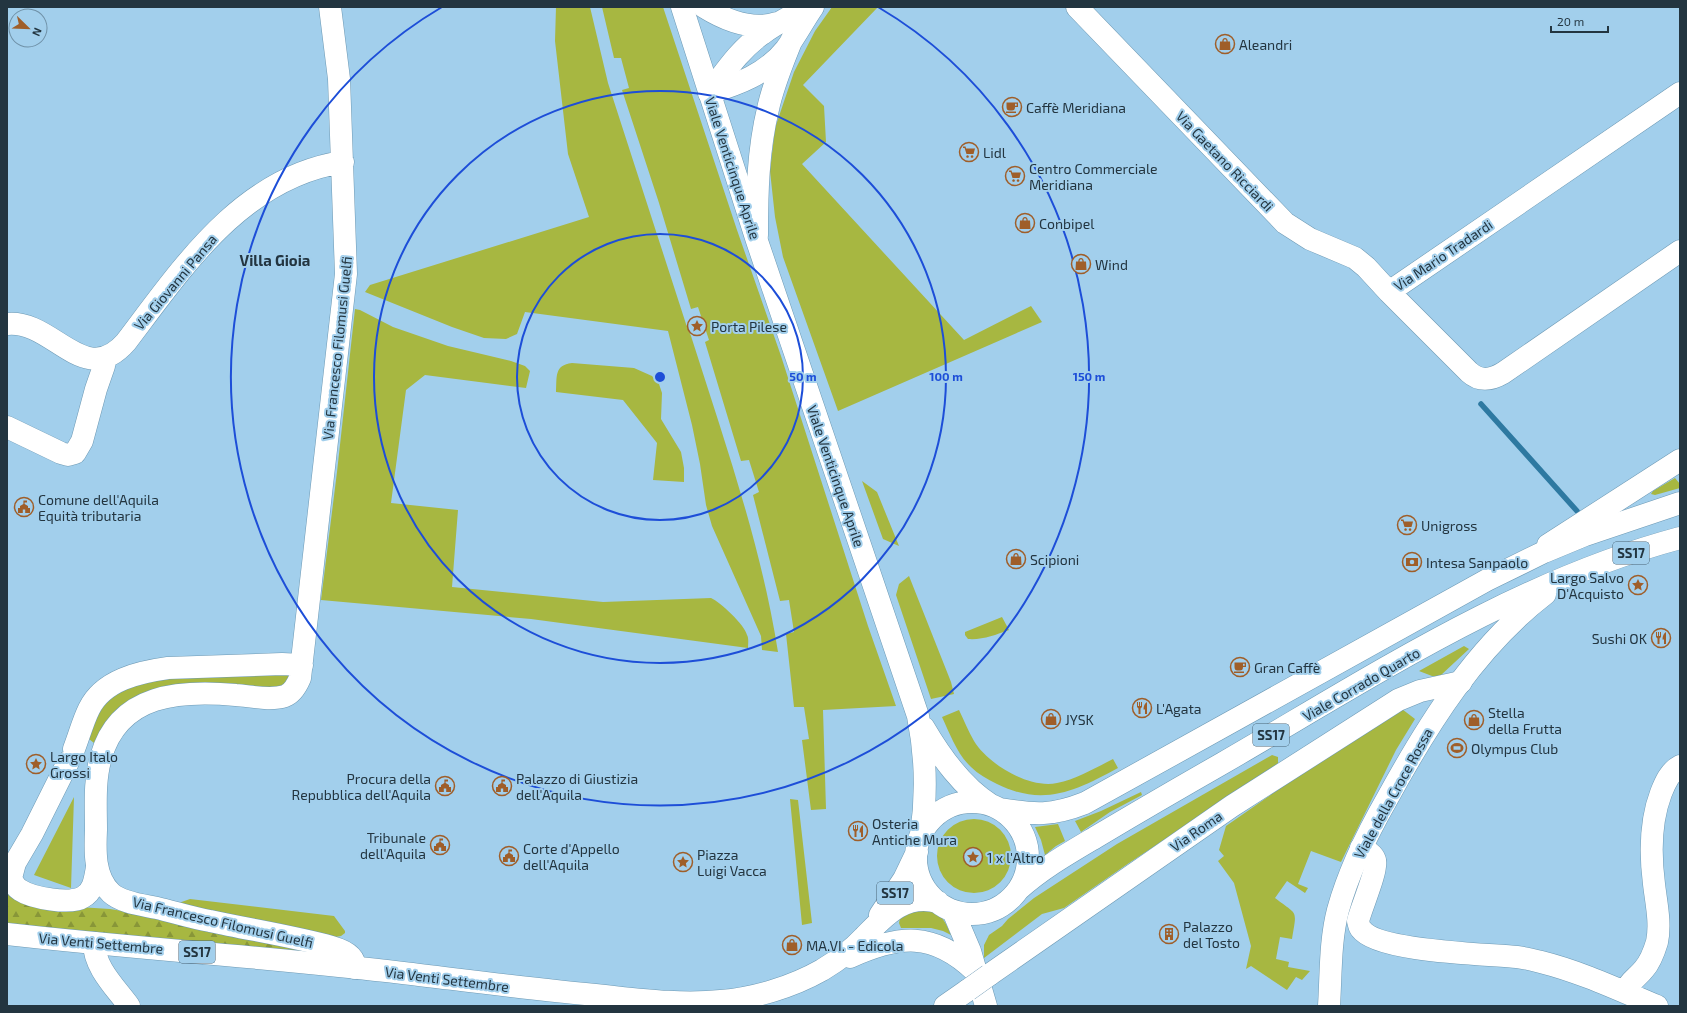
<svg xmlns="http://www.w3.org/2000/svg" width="1687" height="1013" font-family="'Exo 2',sans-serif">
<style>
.grass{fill:#a7b741}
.forest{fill:url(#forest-firs)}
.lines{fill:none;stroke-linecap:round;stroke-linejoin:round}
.stream{stroke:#2e79a1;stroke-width:5.5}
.minor-casing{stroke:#6d99b4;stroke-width:23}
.major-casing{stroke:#6d99b4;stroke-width:23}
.minor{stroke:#fff;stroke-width:22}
.major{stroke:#fff;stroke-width:22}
.minor-bridge-casing{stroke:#6d99b4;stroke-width:23;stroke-linecap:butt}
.minor-bridge{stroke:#fff;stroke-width:22}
.ring{fill:none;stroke:#1d4ed8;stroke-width:2}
.labels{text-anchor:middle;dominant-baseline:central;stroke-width:4;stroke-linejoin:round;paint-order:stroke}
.shield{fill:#a2cfec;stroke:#496374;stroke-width:1}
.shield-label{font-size:13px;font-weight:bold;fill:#233540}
.poi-label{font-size:14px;fill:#233540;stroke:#a2cfec;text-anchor:start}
.street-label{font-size:14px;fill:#233540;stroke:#a2cfec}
.neighbourhood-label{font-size:15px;font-weight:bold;fill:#233540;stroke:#a2cfec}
.centre{fill:#1d4ed8;stroke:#a2cfec;stroke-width:2}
.ring-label{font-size:12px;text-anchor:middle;font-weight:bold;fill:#1d4ed8;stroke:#a2cfec;stroke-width:4;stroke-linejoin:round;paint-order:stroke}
</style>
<defs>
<pattern id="forest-firs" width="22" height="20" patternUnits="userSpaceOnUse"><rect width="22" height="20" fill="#a7b741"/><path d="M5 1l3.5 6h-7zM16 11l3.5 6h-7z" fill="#889638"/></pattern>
</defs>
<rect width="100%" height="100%" fill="#a2cfec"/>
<path class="grass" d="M556 7H590L608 83 686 324 691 336C724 440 761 544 778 652L762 650 761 636 712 526 706 505 700 464 692 425 668 331 525 312 517 334 506 339 484 338 452 327 365 292 370 285 589 217 568 154 555 41Z
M602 7H663L737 230 781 356 868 626 896 706 823 710 826 809 811 810 802 740 809 739 804 707H794L786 634 794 632 789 600 780 601 753 495 759 492 749 460 741 461 705 342 709 340 698 307 691 309 659 203 622 90 629 88 621 58H614Z
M832 7H878L803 85 824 106 826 142 802 164 964 340 1031 306 1042 322 838 411 783 257 775 217 770 171 775 128 794 72 815 31Z
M355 309 360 310 393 327 448 346 511 361 525 366 530 371 526 388 425 375 406 390 391 503 458 510 452 587 603 602 711 598C720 602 745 625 747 635 749 638 748 644 748 648L531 619 321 600 337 472Z
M572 363 634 368 652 376 659 384 662 393 661 419 681 452 684 468V482L653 480 657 443 623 400 556 392C557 377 554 365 572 363Z
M1675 478 1680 484V488L1655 495 1651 494 1653 491Z
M862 481 877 492 899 546 883 539Z
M909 576 951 682 954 694 931 699 896 595 899 584Z
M1002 617 1009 630C995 635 983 640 968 639L965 635V632Z
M1464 646 1469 649 1440 676H1432L1419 671Z
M281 673 289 675 291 678 290 686 170 692 97 742 94 743 89 739 91 725 106 698 147 679Z
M1398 706 1415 719 1396 750 1341 862 1311 851 1298 884 1308 888 1305 893 1287 881 1275 898C1298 916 1297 908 1292 939L1280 937 1276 959 1289 962 1288 967 1310 971 1302 980 1296 977 1287 990 1251 966 1246 969 1251 946 1234 883 1218 861 1224 856 1219 850 1226 826Z
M959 710C964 720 968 731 974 741 988 764 1029 789 1057 783 1077 779 1095 768 1113 759L1118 768C1076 791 1043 807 997 784 987 779 978 774 971 767 957 754 950 734 942 717Z
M1272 755 1278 757V763L1276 766 1129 863 1064 908 1042 914 984 958V945L989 935 1002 926 1008 919 1034 898 1117 844Z
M1141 792 1142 795 1110 812 1081 832 1075 821 1101 811Z
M74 797 71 888 34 875Z
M790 799 798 800 812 923 802 925Z
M937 856a37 37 0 1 1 74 0a37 37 0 1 1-74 0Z
M1058 824 1065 841 1056 846 1045 855 1041 840 1035 827Z
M190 899 334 916 345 931V933L341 936 329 938 173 905Z
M910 909C935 912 941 909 951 935L943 931 931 928H901L899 923 900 918Z"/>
<path class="forest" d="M7 894 63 906 110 909 141 914 342 956 7 924Z"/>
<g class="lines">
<path class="stream" d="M1481 404 1577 511"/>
<defs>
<path id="minor" d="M330 7 339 79 346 274 300 678C297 685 293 693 285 696 270 701 251 696 236 695 181 690 119 693 101 757 94 780 96 806 96 830 95 851 94 877 111 893 122 903 143 905 157 908 174 912 192 918 210 921 251 930 292 936 332 947 343 950 355 955 355 968
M704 7C725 20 752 31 777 23
M1077 7 1285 223 1310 239 1355 258 1366 267 1389 292
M709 93C739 84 766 74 786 49 796 35 804 20 813 7
M709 93C725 72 740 49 762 34 776 23 792 16 807 7
M1680 93 1389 292 1469 372C1480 382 1491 380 1503 373L1680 251
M757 235C757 193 758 150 768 109 773 85 783 62 792 39
M7 324C53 319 84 390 126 342 183 267 242 177 343 162
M7 427 61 453 68 455 75 453 82 441 96 389 104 366V358
M1548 545 1680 460
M74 749C79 736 83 721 89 709 103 680 139 672 168 668L282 664 302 665
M68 762 32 834 15 863 11 878C13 883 15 887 20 890 32 898 71 905 83 897 94 891 95 878 97 867
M1361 848C1367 851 1373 854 1375 860 1378 870 1361 908 1358 921 1359 924 1359 927 1361 929 1377 952 1488 954 1517 957 1525 958 1533 960 1541 962 1581 972 1619 990 1657 1006
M94 943C94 967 115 987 129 1006
M989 975 1232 806 1398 700 1420 691 1461 682
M1625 992C1629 981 1637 978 1644 969 1651 961 1654 952 1657 942 1661 923 1656 902 1654 884 1650 853 1650 822 1661 793 1665 783 1670 771 1680 766
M945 1006 968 990"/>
<path id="major" d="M682 7 757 241 918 716C926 756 927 795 921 835
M924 728C941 757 962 787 991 805
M916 858a56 56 0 1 1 112 0a56 56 0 1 1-112 0Z
M1000 809C1035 815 1052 816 1085 803L1487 580 1544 552 1585 535 1680 503
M1018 890C1041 869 1069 853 1096 837 1138 812 1181 787 1223 763 1370 678 1515 582 1680 538
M953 911 970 951 986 1006
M880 915 904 879 917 852
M7 934C139 949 271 957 403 973 470 981 537 990 605 996 643 1000 682 1005 721 1001 755 998 792 987 822 970 837 961 852 950 864 937 885 916 904 893 938 902
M850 957C899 935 933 931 975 971
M1329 1006C1331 975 1330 940 1338 910 1349 870 1367 834 1387 799 1428 724 1476 647 1545 594"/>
</defs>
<use href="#minor" class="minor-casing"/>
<use href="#major" class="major-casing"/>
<use href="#minor" class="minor"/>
<use href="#major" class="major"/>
<defs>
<path id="minor-bridge" d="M968 990 989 975"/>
</defs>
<use href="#minor-bridge" class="minor-bridge-casing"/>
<use href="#minor-bridge" class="minor-bridge"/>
</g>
<g class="ring">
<circle cx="660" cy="377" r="143"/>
<circle cx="660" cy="377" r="286"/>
<path d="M878 7A429 429 0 1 1 442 7"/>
</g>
<defs>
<symbol id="shop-ring" viewBox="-11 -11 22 22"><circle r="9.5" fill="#a2cfec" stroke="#9f5e29" stroke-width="1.5"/><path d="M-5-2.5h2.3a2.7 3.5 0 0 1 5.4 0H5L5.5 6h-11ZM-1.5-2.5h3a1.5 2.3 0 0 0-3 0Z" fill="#9f5e29"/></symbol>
<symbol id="cafe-ring" viewBox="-11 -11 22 22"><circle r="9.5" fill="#a2cfec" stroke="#9f5e29" stroke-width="1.5"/><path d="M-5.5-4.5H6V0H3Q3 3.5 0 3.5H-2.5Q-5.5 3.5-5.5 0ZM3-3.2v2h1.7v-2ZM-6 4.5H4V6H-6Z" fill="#9f5e29"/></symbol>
<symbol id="supermarket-ring" viewBox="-11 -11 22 22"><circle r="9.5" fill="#a2cfec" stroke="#9f5e29" stroke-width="1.5"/><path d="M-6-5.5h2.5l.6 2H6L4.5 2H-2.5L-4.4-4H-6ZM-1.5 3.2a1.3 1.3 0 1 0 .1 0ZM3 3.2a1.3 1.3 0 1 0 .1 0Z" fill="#9f5e29"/></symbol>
<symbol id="sight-ring" viewBox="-11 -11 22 22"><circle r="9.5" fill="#a2cfec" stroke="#9f5e29" stroke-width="1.5"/><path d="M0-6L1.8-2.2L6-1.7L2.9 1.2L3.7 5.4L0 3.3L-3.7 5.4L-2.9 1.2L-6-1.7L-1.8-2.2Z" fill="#9f5e29"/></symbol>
<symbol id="civic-ring" viewBox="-11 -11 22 22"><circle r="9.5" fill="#a2cfec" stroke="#9f5e29" stroke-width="1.5"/><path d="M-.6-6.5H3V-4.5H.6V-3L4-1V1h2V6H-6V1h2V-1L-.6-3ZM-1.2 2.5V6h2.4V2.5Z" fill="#9f5e29"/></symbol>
<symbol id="bank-ring" viewBox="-11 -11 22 22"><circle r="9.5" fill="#a2cfec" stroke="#9f5e29" stroke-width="1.5"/><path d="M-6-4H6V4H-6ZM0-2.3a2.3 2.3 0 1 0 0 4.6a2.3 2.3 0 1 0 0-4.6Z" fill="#9f5e29"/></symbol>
<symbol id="restaurant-ring" viewBox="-11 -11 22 22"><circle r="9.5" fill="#a2cfec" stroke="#9f5e29" stroke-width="1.5"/><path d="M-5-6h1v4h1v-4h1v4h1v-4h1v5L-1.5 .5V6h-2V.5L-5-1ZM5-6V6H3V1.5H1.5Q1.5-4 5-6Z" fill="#9f5e29"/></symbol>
<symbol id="stadium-ring" viewBox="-11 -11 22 22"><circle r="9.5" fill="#a2cfec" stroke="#9f5e29" stroke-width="1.5"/><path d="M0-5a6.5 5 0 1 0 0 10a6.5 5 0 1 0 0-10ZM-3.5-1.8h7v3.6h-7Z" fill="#9f5e29"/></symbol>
<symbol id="building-ring" viewBox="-11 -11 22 22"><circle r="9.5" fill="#a2cfec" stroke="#9f5e29" stroke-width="1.5"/><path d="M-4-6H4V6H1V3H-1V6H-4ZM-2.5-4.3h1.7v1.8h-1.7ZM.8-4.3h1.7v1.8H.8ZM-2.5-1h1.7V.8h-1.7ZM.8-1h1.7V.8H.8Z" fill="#9f5e29"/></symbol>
</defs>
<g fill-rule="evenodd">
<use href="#shop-ring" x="1214" y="33" width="22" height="22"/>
<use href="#cafe-ring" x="1001" y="96" width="22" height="22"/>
<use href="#supermarket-ring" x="958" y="141" width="22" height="22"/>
<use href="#supermarket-ring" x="1004" y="165" width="22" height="22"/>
<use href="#shop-ring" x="1014" y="212" width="22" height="22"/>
<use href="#shop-ring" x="1070" y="253" width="22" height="22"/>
<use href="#sight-ring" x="686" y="315" width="22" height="22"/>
<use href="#civic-ring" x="13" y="496" width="22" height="22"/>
<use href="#supermarket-ring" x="1396" y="514" width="22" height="22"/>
<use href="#shop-ring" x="1005" y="548" width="22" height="22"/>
<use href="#bank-ring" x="1401" y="551" width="22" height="22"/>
<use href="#sight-ring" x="1627" y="574" width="22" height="22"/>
<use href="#restaurant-ring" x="1650" y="627" width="22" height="22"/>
<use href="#cafe-ring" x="1229" y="656" width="22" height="22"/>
<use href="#restaurant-ring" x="1131" y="697" width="22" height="22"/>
<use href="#shop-ring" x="1040" y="708" width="22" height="22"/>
<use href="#shop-ring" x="1463" y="709" width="22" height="22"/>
<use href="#stadium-ring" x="1446" y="737" width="22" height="22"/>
<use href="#sight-ring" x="25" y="753" width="22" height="22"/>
<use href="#civic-ring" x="434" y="775" width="22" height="22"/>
<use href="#civic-ring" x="491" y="775" width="22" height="22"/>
<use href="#restaurant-ring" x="847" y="820" width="22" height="22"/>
<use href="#civic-ring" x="429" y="834" width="22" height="22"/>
<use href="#civic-ring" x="498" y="845" width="22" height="22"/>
<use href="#sight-ring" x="962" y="846" width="22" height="22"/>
<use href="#sight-ring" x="672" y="851" width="22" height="22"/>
<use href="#building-ring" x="1158" y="923" width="22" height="22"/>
<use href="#shop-ring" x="781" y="934" width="22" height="22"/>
</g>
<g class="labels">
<g class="shield">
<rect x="1613" y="542" width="36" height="22" rx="3"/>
<rect x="1253" y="724" width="36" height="22" rx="3"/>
<rect x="877" y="882" width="36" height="22" rx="3"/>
<rect x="179" y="941" width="36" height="22" rx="3"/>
</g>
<g class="shield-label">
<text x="1631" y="553">SS17</text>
<text x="1271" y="735">SS17</text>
<text x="895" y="893">SS17</text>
<text x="197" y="952">SS17</text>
</g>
<g class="poi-label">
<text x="1239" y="44">Aleandri</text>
<text x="1026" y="107">Caffè Meridiana</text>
<text x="983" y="152">Lidl</text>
<text x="1029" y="168">Centro Commerciale<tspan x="1029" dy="16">Meridiana</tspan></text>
<text x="1039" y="223">Conbipel</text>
<text x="1095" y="264">Wind</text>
<text x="711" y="326">Porta Pilese</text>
<text x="38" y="499">Comune dell'Aquila<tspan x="38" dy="16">Equità tributaria</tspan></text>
<text x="1421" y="525">Unigross</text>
<text x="1030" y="559">Scipioni</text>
<text x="1426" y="562">Intesa Sanpaolo</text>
<text x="1624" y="577" text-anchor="end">Largo Salvo<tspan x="1624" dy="16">D'Acquisto</tspan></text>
<text x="1647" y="638" text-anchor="end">Sushi OK</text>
<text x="1254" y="667">Gran Caffè</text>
<text x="1156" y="708">L'Agata</text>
<text x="1488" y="712">Stella<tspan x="1488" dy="16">della Frutta</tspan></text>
<text x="1065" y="719">JYSK</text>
<text x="1471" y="748">Olympus Club</text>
<text x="50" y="756">Largo Italo<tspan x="50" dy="16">Grossi</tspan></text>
<text x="431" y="778" text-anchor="end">Procura della<tspan x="431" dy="16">Repubblica dell'Aquila</tspan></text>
<text x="516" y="778">Palazzo di Giustizia<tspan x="516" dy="16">dell'Aquila</tspan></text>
<text x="872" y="823">Osteria<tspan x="872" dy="16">Antiche Mura</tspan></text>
<text x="426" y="837" text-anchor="end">Tribunale<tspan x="426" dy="16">dell'Aquila</tspan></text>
<text x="523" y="848">Corte d'Appello<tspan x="523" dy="16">dell'Aquila</tspan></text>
<text x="697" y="854">Piazza<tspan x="697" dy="16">Luigi Vacca</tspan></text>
<text x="987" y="857">1 x l'Altro</text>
<text x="1183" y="926">Palazzo<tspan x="1183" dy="16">del Tosto</tspan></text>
<text x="806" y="945">MA.VI. - Edicola</text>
</g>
<g class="street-label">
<text transform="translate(1225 161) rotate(46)">Via Gaetano Ricciardi</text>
<text transform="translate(733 168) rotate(72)">Viale Venticinque Aprile</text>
<text transform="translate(1443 255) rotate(-34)">Via Mario Tradardi</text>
<text transform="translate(175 282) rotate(-50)">Via Giovanni Pansa</text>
<text transform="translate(337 348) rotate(-84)">Via Francesco Filomusi Guelfi</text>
<text transform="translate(836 476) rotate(71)">Viale Venticinque Aprile</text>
<text transform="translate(1361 684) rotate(-30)">Viale Corrado Quarto</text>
<text transform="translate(1393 793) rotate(-61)">Viale della Croce Rossa</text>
<text transform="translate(1196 831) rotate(-35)">Via Roma</text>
<text transform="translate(223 922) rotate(13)">Via Francesco Filomusi Guelfi</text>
<text transform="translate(101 943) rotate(5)">Via Venti Settembre</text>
<text transform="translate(447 979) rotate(7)">Via Venti Settembre</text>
</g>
<g class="neighbourhood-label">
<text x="275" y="260">Villa Gioia</text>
</g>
</g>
<circle cx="660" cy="377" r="6" class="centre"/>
<g class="ring-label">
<text x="803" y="381">50 m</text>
<text x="946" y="381">100 m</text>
<text x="1089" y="381">150 m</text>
</g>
<rect width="1687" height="1013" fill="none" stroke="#233540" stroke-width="16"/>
<g transform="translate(28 28) rotate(113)"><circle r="19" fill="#a2cfec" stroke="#6f91a7"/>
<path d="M0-3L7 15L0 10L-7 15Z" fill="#9f5e29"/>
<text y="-6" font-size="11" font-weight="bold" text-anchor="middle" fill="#233540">N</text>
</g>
<path d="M1551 26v6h57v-6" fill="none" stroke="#233540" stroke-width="2"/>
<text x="1557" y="26" font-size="12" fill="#233540" stroke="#a2cfec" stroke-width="3" paint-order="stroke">20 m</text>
</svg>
